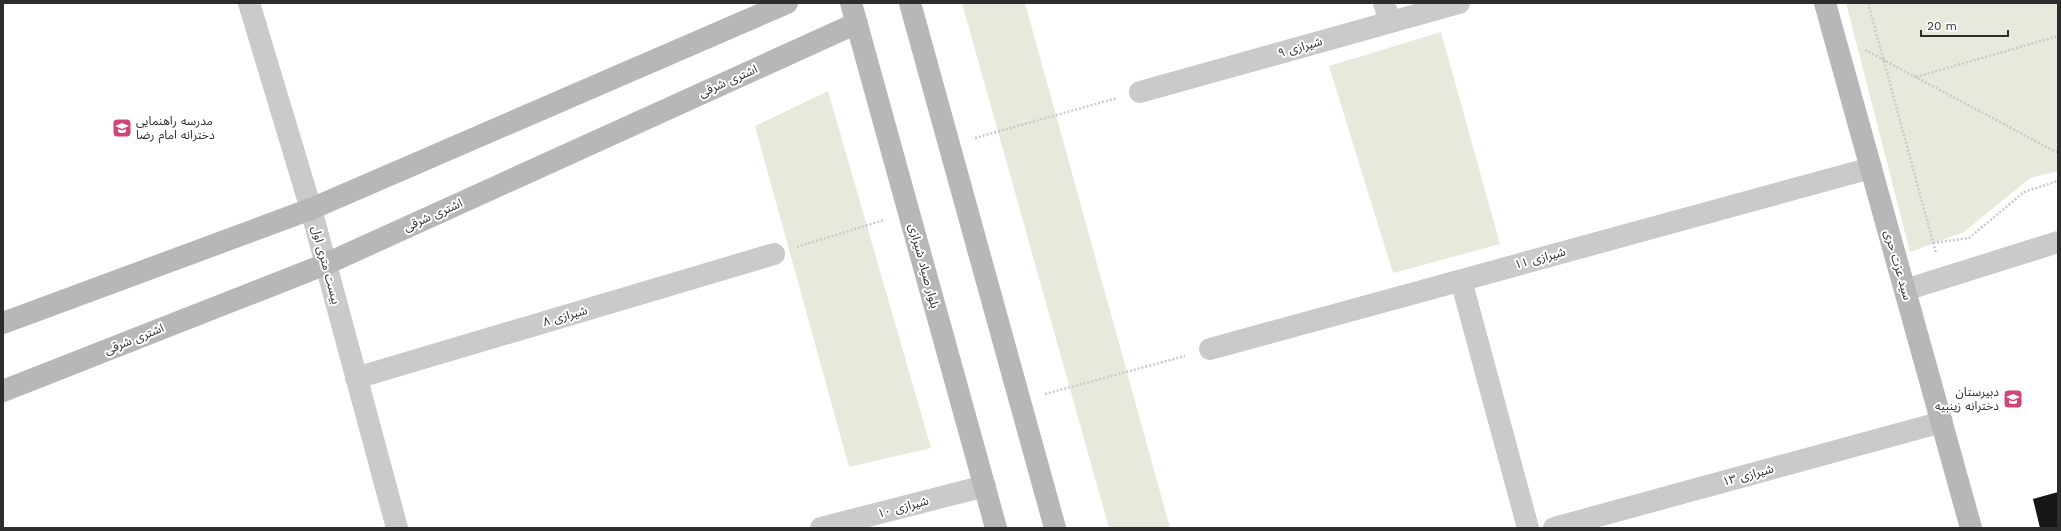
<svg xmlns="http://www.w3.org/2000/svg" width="2061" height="531" font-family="'Work Sans','Noto Sans Arabic',sans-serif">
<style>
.green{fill:#e7e9dc}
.building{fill:#141414;filter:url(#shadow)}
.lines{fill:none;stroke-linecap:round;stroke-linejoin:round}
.path{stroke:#cacaca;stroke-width:2.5;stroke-dasharray:2 2;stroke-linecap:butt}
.street{stroke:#cacaca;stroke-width:22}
.secondary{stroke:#b7b7b7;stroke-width:22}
.labels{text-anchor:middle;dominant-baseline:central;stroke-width:4;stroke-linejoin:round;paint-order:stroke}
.street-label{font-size:12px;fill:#2d2d2d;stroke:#fff}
.poi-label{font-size:12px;fill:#2d2d2d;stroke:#fff;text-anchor:start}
</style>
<defs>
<filter id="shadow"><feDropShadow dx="3.5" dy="3.5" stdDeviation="0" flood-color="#0004"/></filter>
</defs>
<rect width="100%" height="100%" fill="#fff"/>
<path class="green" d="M962 3H1025L1170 528H1109Z
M1846 3H2058V171L2030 178 1964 232 1910 252Z
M1441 32 1500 244 1393 273 1329 66Z
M828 91 931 448 849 467 755 126Z"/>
<path class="building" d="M2058 492V528H2040L2033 499Z"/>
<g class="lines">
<path class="path" d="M1868 3 1936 253
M1865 50 2058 153
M1916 77 2058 36
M975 138 1117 98
M1933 243 1969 238 2024 192 2058 181
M797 247 884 220
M1045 394 1185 356"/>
<path class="street" d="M249 3 311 209 397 528
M1384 3 1390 22
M1140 92 1459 3
M1461 280 1528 528
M1905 290 2058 242
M1210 349 1871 168
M356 378 774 254
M821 528 985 486
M1554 528 1942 422"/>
<path class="secondary" d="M851 3 996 528
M910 3 1055 528
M1825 3 1971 528
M3 323 311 209 787 3
M3 391 326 264 857 23"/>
</g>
<defs>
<symbol id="school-square" viewBox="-11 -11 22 22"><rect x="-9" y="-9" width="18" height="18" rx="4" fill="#d0447a" stroke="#fff"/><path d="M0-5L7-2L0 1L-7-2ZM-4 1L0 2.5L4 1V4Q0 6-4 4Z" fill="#fff"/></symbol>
</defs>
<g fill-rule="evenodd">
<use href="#school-square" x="111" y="117" width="22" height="22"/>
<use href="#school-square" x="2002" y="388" width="22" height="22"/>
</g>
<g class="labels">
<g class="street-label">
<text transform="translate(1300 47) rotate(-16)">شیرازی ۹</text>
<text transform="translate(728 81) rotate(-24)">اشتری شرقی</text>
<text transform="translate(433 215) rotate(-24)">اشتری شرقی</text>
<text transform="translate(1540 258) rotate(-15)">شیرازی ۱۱</text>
<text transform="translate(326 265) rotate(75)">بیست متری اول</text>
<text transform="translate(1898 265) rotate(74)">سید عزت حری</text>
<text transform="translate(924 266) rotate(75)">بلوار صیاد شیرازی</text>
<text transform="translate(565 316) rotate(-16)">شیرازی ۸</text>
<text transform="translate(134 339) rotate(-22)">اشتری شرقی</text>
<text transform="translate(1748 475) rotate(-15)">شیرازی ۱۳</text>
<text transform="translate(903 507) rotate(-15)">شیرازی ۱۰</text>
</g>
<g class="poi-label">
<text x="136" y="121">مدرسه راهنمایی<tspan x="136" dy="14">دخترانه امام رضا</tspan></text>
<text x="1999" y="392" text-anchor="end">دبیرستان<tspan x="1999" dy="14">دخترانه زینبیه</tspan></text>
</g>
</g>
<rect width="2061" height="531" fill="none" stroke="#2d2d2d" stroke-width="8"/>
<path d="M1921 30v6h87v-6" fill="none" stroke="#2d2d2d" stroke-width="2"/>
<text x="1927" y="30" font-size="12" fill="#2d2d2d" stroke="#ffffff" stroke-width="3" paint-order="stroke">20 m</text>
</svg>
